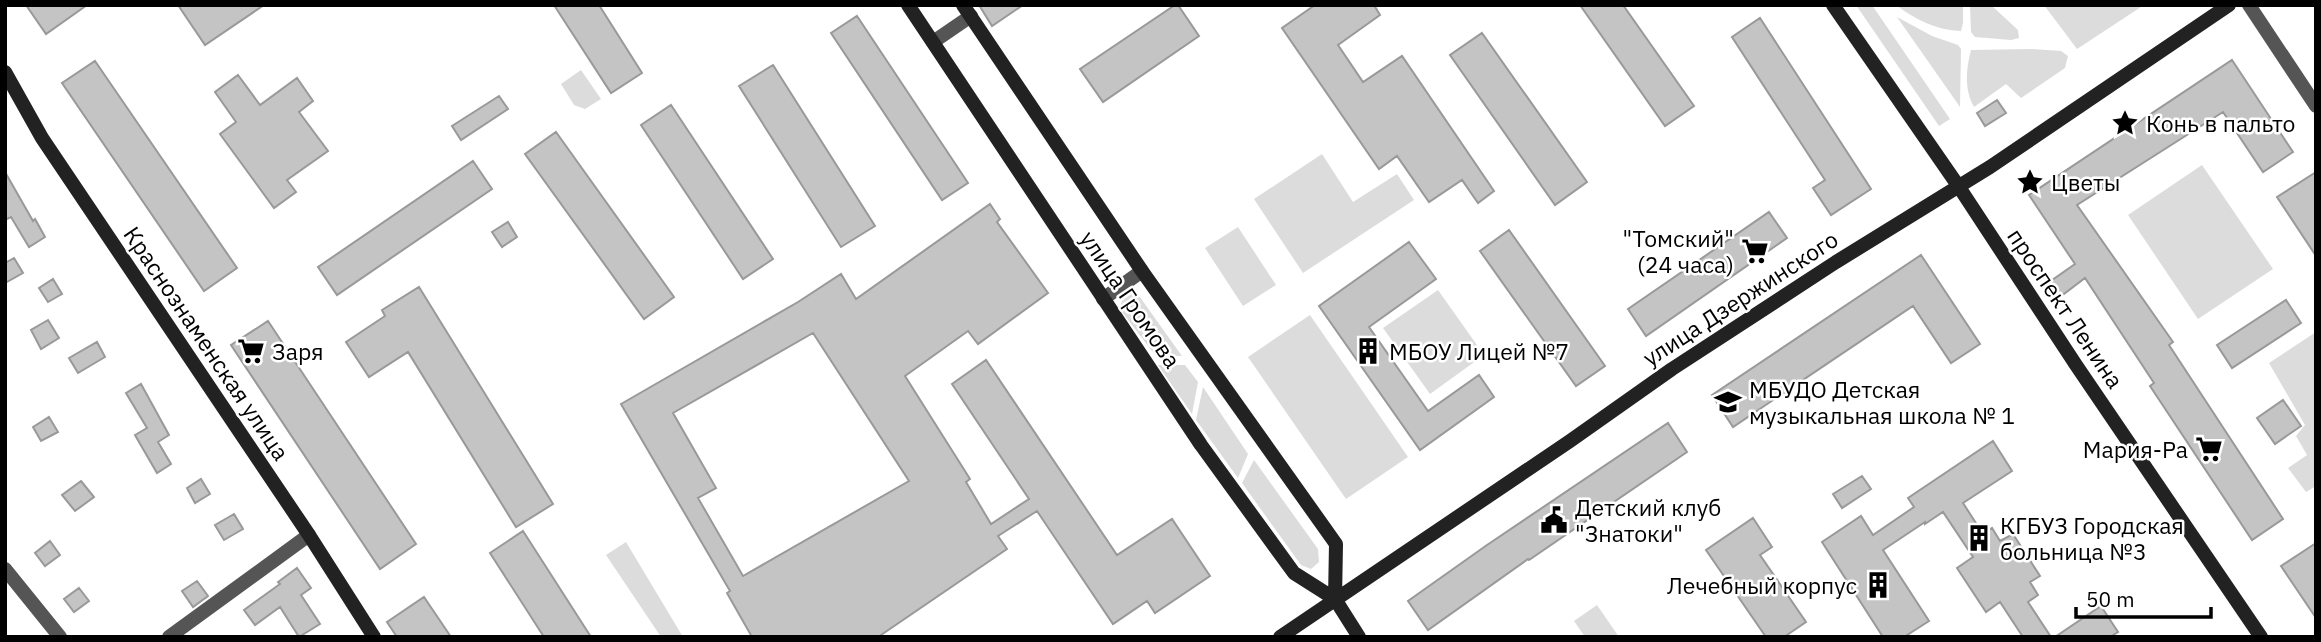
<svg xmlns="http://www.w3.org/2000/svg" width="2321" height="642" font-family="'IBM Plex Sans',sans-serif">
<style>
.green{fill:#dcdcdc}
.building{fill:#c4c4c4;stroke:#999;stroke-width:2;fill-rule:evenodd}
.lines{fill:none;stroke-linecap:round;stroke-linejoin:round}
.street{stroke:#555;stroke-width:14}
.secondary{stroke:#222;stroke-width:14}
.labels{text-anchor:middle;dominant-baseline:central;stroke-width:5;stroke-linejoin:round;paint-order:stroke}
.poi-label{font-size:23px;fill:#000;stroke:#fff;text-anchor:start}
.street-label{font-size:23px;fill:#000;stroke:#fff}
</style>
<rect width="100%" height="100%" fill="#fff"/>
<path class="green" d="M1856 5H1872L1950 119 1939 126Z
M1896 5H1963V23L1961 31C1936 30 1916 20 1896 5Z
M1970 5H1991L2018 30 2019 38 2011 40 1975 37 1971 32Z
M2044 5H2144L2077 49Z
M1897 17 1932 36 1958 45 1961 49 1960 107Z
M2032 49 2061 51 2068 56 2065 68 2021 98 2006 84 1974 107C1964 89 1966 69 1971 50Z
M581 70 601 99 585 109 574 105 561 84Z
M1322 154 1353 202 1397 174 1414 200 1303 273 1254 199Z
M2202 165 2273 269 2198 319 2128 215Z
M1238 227 1276 285 1243 306 1205 248Z
M1438 290 1484 355 1430 394 1383 328Z
M1132 293H1137L1182 356 1155 355 1119 308 1122 301Z
M1310 315 1408 457 1346 499 1248 357Z
M2316 332V486L2306 492 2288 468 2307 455 2296 436 2305 425 2269 363Z
M1158 365H1185L1198 382 1192 414Z
M1203 387 1248 454 1238 478 1196 420Z
M1254 460 1318 549 1319 562 1311 569 1301 565 1242 483Z
M626 542 683 637H661L606 555Z
M1597 605 1619 637H1585L1574 621Z"/>
<path class="building" d="M26 5H87L46 34Z
M178 5H264L205 45Z
M554 5H599L642 73 611 93Z
M979 5H1023L992 26Z
M1175 5H1178L1199 36 1103 102 1080 69Z
M1315 5H1374L1380 15 1338 45 1363 82 1402 56 1494 191 1478 203 1462 180 1429 202 1397 156 1379 169 1282 28Z
M1580 5H1623L1694 106 1665 126Z
M857 16 968 183 942 200 831 33Z
M1760 18 1871 189 1831 215 1813 188 1825 180 1732 37Z
M1482 33 1587 182 1555 205 1450 55Z
M2232 60 2293 152 2263 172 2223 112 2077 205 2173 342 2169 345 2283 519 2252 540 2150 386 2154 383 2085 278 2056 300 2045 285 2075 264 2029 195Z
M95 61 237 268 204 291 62 83Z
M773 65 875 226 841 247 739 86Z
M238 75 260 105 297 78 313 101 299 112 328 151 287 180 296 192 274 208 220 134 236 122 215 92Z
M499 96 508 109 461 140 452 126Z
M1997 100 2006 113 1985 126 1977 113Z
M671 105 773 259 743 279 641 125Z
M556 132 674 297 644 319 525 154Z
M473 161 492 189 337 295 318 267Z
M5 172 33 221 35 219 45 237 29 247 11 217 5 220Z
M2316 172V256L2277 197Z
M990 204 1000 219 997 222 1048 293 978 344 968 331 905 376 970 479 966 482 991 524 1029 499 952 384 986 360 1117 555 1172 519 1210 576 1155 613 1147 601 1113 624 1037 511 998 536 1007 549 878 637H752L727 593 730 591 621 404 798 302 841 274 856 299ZM813 333 909 481 743 576 698 498 716 488 673 413Z
M1769 212 1787 238 1646 336 1628 309Z
M508 222 517 237 502 247 492 232Z
M1509 230 1605 366 1576 386 1480 251Z
M1409 242 1436 279 1369 327 1428 411 1479 375 1494 397 1420 450 1319 306Z
M1921 255 1980 344 1951 363 1913 306 1733 427 1712 395Z
M14 258 23 273 5 283V263Z
M53 279 62 294 48 302 39 288Z
M419 287 553 504 516 527 408 352 369 377 346 342 385 316 382 310Z
M2286 300 2301 323 2232 368 2217 345Z
M48 320 59 338 41 349 31 330Z
M268 321 416 544 380 569 231 345Z
M97 342 105 357 78 373 69 358Z
M141 384 169 435 158 442 171 464 157 473 135 435 147 428 126 393Z
M2283 400 2301 426 2275 444 2257 418Z
M49 417 58 432 41 441 33 427Z
M1668 423 1687 452 1529 560 1528 559 1428 630 1408 601 1487 545Z
M1993 441 2012 471 1963 503 1983 534 1992 528 2000 541 2013 534 2040 576 2030 582 2038 595 2028 602 2051 637H2023L2000 602 1986 612 1957 568 1973 557 1943 512 1925 524V522L1883 550 1929 621 1904 637H1883L1822 542 1861 516 1873 535 1914 507 1908 498Z
M1862 476 1871 489 1842 508 1833 494Z
M201 479 210 494 195 503 187 488Z
M81 481 94 497 75 511 62 495Z
M234 514 243 529 224 540 215 525Z
M1753 518 1772 547 1760 555 1806 622 1784 637H1766L1706 550Z
M523 531 591 637H544L490 553Z
M50 541 60 555 45 566 35 553Z
M2316 543V618L2281 566Z
M297 568 311 588 301 595 320 624 299 637 280 607 255 625 244 610 280 584 278 582Z
M197 581 208 596 193 607 182 591Z
M79 588 89 601 74 612 64 599Z
M424 597 451 637H397L387 622Z
M2101 606 2118 632 2110 637H2055Z"/>
<g class="lines">
<path class="street" d="M2249 5 2316 106
M933 42 971 16
M1103 299 1142 271
M5 569 60 637
M169 637 309 535"/>
<path class="secondary" d="M908 5 1201 445 1294 573 1335 599 1359 637
M963 5 1142 271 1336 544 1335 599
M1833 5 1959 187 2076 365 2261 637
M5 72 42 138 309 535 374 637
M1280 637 1570 441 1672 369 1836 262 1990 167 2229 5"/>
</g>
<defs>
<symbol id="sight-bare" viewBox="-9 -9 18 18"><path d="M0-6L1.8-2.2L6-1.7L2.9 1.2L3.7 5.4L0 3.3L-3.7 5.4L-2.9 1.2L-6-1.7L-1.8-2.2Z" fill="#000" stroke="#fff" stroke-width="2.5" paint-order="stroke"/></symbol>
<symbol id="supermarket-bare" viewBox="-9 -9 18 18"><path d="M-6-5.5h2.5l.6 2H6L4.5 2H-2.5L-4.4-4H-6ZM-1.5 3.2a1.3 1.3 0 1 0 .1 0ZM3 3.2a1.3 1.3 0 1 0 .1 0Z" fill="#000" stroke="#fff" stroke-width="2.5" paint-order="stroke"/></symbol>
<symbol id="building-bare" viewBox="-9 -9 18 18"><path d="M-4-6H4V6H1V3H-1V6H-4ZM-2.5-4.3h1.7v1.8h-1.7ZM.8-4.3h1.7v1.8H.8ZM-2.5-1h1.7V.8h-1.7ZM.8-1h1.7V.8H.8Z" fill="#000" stroke="#fff" stroke-width="2.5" paint-order="stroke"/></symbol>
<symbol id="school-bare" viewBox="-9 -9 18 18"><path d="M0-5L7-2L0 1L-7-2ZM-4 1L0 2.5L4 1V4Q0 6-4 4Z" fill="#000" stroke="#fff" stroke-width="2.5" paint-order="stroke"/></symbol>
<symbol id="civic-bare" viewBox="-9 -9 18 18"><path d="M-.6-6.5H3V-4.5H.6V-3L4-1V1h2V6H-6V1h2V-1L-.6-3ZM-1.2 2.5V6h2.4V2.5Z" fill="#000" stroke="#fff" stroke-width="2.5" paint-order="stroke"/></symbol>
</defs>
<g fill-rule="evenodd">
<use href="#sight-bare" x="2106" y="104" width="38" height="38"/>
<use href="#sight-bare" x="2011" y="163" width="38" height="38"/>
<use href="#supermarket-bare" x="1736" y="232" width="38" height="38"/>
<use href="#supermarket-bare" x="232" y="332" width="38" height="38"/>
<use href="#building-bare" x="1349" y="332" width="38" height="38"/>
<use href="#school-bare" x="1709" y="383" width="38" height="38"/>
<use href="#supermarket-bare" x="2190" y="430" width="38" height="38"/>
<use href="#civic-bare" x="1535" y="501" width="38" height="38"/>
<use href="#building-bare" x="1960" y="519" width="38" height="38"/>
<use href="#building-bare" x="1859" y="566" width="38" height="38"/>
</g>
<g class="labels">
<g class="poi-label">
<text x="2146" y="123">Конь в пальто</text>
<text x="2051" y="182">Цветы</text>
<text x="1734" y="238" text-anchor="end">"Томский"<tspan x="1734" dy="26">(24 часа)</tspan></text>
<text x="272" y="351">Заря</text>
<text x="1389" y="351">МБОУ Лицей №7</text>
<text x="1749" y="389">МБУДО Детская<tspan x="1749" dy="26">музыкальная школа № 1</tspan></text>
<text x="2188" y="449" text-anchor="end">Мария-Ра</text>
<text x="1575" y="507">Детский клуб<tspan x="1575" dy="26">"Знатоки"</tspan></text>
<text x="2000" y="525">КГБУЗ Городская<tspan x="2000" dy="26">больница №3</tspan></text>
<text x="1857" y="585" text-anchor="end">Лечебный корпус</text>
</g>
<g class="street-label">
<text transform="translate(1740 298) rotate(-33)">улица Дзержинского</text>
<text transform="translate(1131 299) rotate(56)">улица Громова</text>
<text transform="translate(2066 308) rotate(56)">проспект Ленина</text>
<text transform="translate(207 343) rotate(56)">Краснознаменская улица</text>
</g>
</g>
<rect width="2321" height="642" fill="none" stroke="#000000" stroke-width="14"/>
<path d="M2076 607v10h135v-10" fill="none" stroke="#000000" stroke-width="3.5"/>
<text x="2086" y="607" font-size="21" fill="#000000" stroke="#ffffff" stroke-width="5" paint-order="stroke">50 m</text>
</svg>
